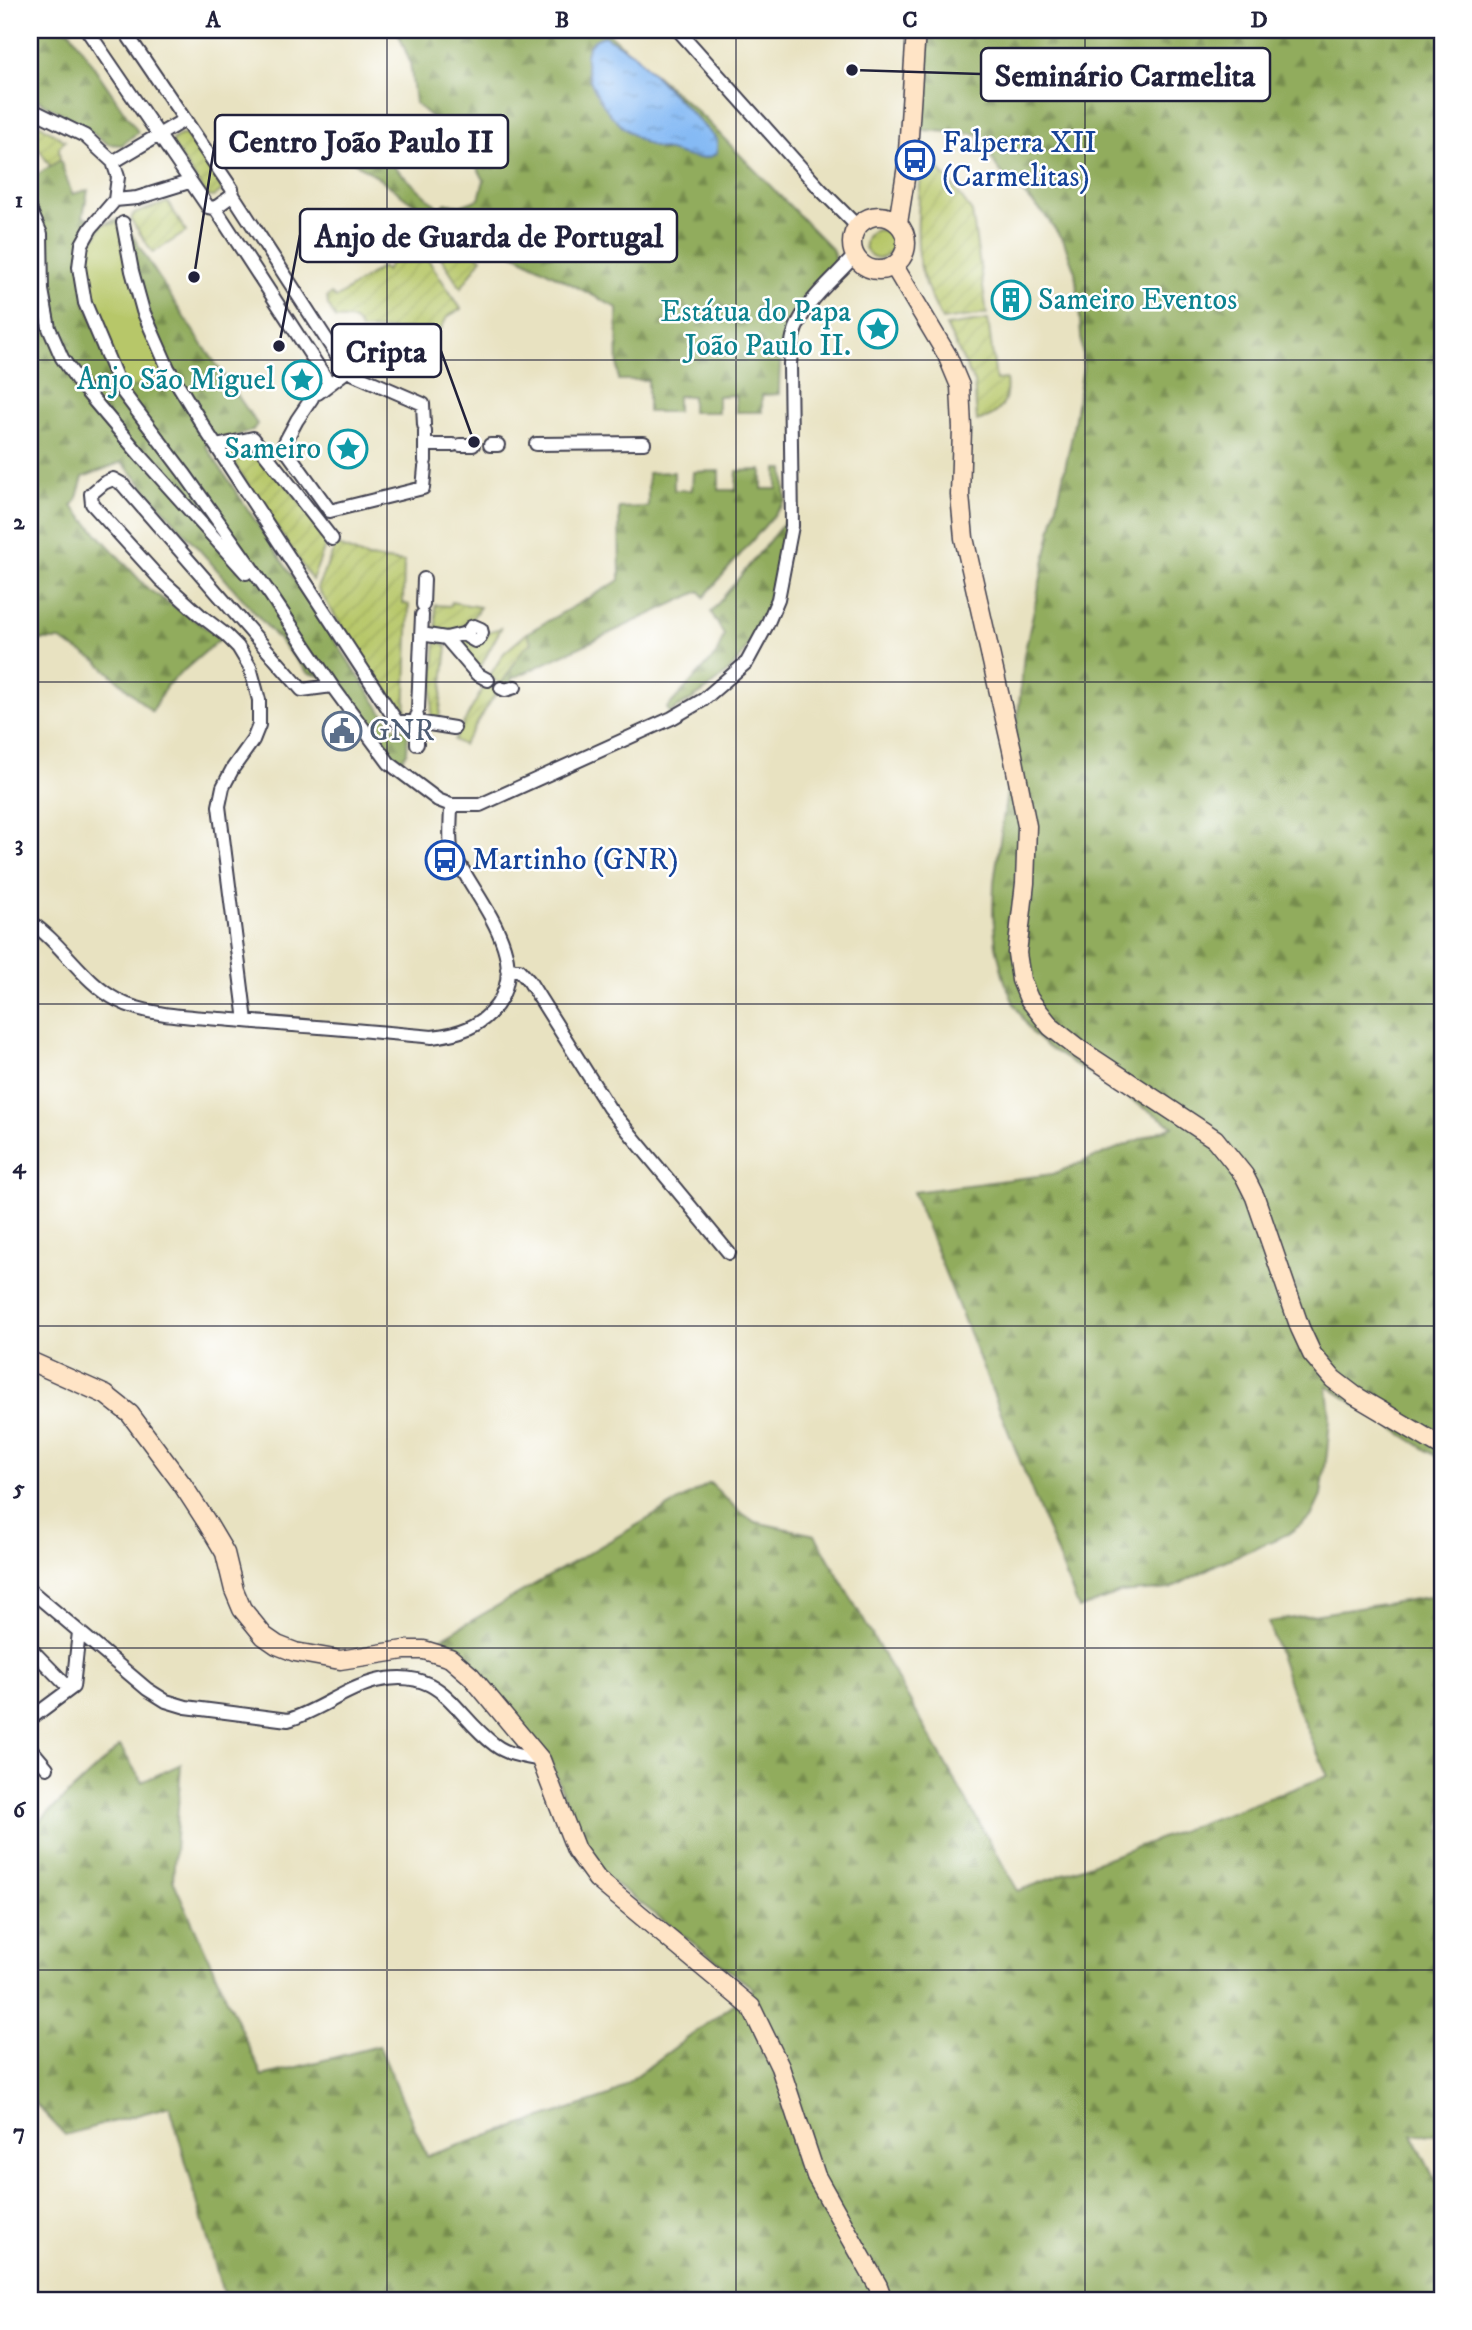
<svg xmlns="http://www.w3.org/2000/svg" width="1472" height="2330" font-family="'IM FELL DW Pica',serif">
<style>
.grass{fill:url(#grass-tufts);stroke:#6c7452;stroke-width:2}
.forest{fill:url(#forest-firs);stroke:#5a674c;stroke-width:2}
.park{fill:#b7c769;stroke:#6c7452;stroke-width:2}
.garden{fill:url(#garden-furrows);stroke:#6c7452;stroke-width:2}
.water{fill:url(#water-ripples);stroke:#546e98;stroke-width:2}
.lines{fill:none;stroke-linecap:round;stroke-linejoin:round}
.street-casing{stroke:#403f4f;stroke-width:16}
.secondary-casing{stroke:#403f4f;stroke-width:21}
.street{stroke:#fff;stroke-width:12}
.secondary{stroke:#ffe4c6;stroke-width:18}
.grid{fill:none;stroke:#22223b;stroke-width:2;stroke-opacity:0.55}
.labels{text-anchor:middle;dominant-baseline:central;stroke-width:5;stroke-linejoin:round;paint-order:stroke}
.transit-label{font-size:30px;fill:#164399;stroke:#fff;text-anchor:start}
.culture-label{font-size:30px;fill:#0d838f;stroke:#fff;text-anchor:end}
.service-label{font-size:30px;fill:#4e5e75;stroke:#fff;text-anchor:start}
.leader{fill:none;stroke:#22223b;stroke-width:2.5}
.callout-dot{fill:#22223b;stroke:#fff;stroke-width:2.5}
.callout{fill:#fff;stroke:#22223b;stroke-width:2.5}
.callout-label{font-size:32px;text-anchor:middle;font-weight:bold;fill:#22223b}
.neatline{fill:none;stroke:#22223b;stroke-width:2.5}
.grid-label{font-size:23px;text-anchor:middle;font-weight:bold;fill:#22223b}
</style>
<defs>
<pattern id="grass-tufts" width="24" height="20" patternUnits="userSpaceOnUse" patternTransform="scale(1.75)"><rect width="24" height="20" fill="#b7c769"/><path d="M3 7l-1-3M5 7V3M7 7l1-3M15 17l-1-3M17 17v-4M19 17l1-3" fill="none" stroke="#9dab5c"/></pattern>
<pattern id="forest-firs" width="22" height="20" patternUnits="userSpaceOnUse" patternTransform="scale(1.75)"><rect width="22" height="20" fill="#91ac5d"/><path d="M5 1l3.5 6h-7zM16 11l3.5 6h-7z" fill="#768c4e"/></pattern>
<pattern id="garden-furrows" width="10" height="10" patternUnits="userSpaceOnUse" patternTransform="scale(1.75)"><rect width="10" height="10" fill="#b7c769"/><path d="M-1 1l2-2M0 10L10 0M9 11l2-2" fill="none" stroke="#9dab5c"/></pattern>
<pattern id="water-ripples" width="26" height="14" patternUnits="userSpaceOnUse" patternTransform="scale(1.75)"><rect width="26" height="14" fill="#85baf4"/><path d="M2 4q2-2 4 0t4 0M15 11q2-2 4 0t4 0" fill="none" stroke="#6c97c7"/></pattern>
</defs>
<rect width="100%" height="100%" fill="#fff"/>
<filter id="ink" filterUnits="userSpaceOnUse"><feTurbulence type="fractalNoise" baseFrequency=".0143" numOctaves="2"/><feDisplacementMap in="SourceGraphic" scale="14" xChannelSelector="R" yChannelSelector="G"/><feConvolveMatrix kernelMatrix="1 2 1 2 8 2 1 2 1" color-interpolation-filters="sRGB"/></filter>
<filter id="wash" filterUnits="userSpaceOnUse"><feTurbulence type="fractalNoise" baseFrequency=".00686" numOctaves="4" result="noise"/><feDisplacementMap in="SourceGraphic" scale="28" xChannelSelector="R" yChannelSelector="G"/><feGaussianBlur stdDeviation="1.57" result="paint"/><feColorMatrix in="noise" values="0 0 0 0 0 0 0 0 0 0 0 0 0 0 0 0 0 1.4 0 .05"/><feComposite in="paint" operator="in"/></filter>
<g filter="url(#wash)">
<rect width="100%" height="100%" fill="#e8e2c1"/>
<path class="grass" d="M865 244a14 14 0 1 1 28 0a14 14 0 1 1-28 0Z"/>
<path class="forest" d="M30 30H69L138 132 122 145 108 144 72 119 30 96Z
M397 30H605L704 118 832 249C842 273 818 274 807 291 783 328 779 351 779 394L762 395V412H736L735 395 718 396V412H692V396H677V412H648V380H618L617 308 493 243 486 249 414 204 376 176 344 156 317 146 318 141 357 133 439 208 446 203 460 206 479 199 484 180C469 148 442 127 415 103L410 62Z
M926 30H1442V1460L1327 1386 1330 1418 1327 1453 1321 1496 1311 1517 1288 1534 1217 1564 1170 1589 1120 1593 1079 1609 913 1192 1053 1174 1173 1126 1046 1046 1032 1033 1014 1004 1004 979 996 946 993 914 994 882 1018 716 1024 655 1072 436 1083 367 1079 305 1075 272 1064 242 1044 214 998 169 979 134 922 130Z
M60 160 72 194 88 190 83 216 103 224 114 220 122 219 185 319 257 424 252 431 205 445 393 728 408 730 407 752 402 760 387 751 336 680 308 673 122 462 83 477 76 501 72 506 148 589 221 638 166 686 152 712 97 661 60 640H30V179Z
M777 469H784L786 501 704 597 700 591 511 679 513 684 501 685 524 648 532 643 527 633 620 580 619 508 648 507V473L674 472V490H692L693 472 719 471V490H736L737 471 762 470V489H777Z
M787 519C784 565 768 618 741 657 725 680 693 699 669 713L667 708 716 655 724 635 711 612Z
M710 1483 739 1511 755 1522 815 1535 1018 1891 1328 1776 1298 1710 1268 1622 1442 1595V2135L1412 2134 1442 2194V2300H225L170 2106 65 2135 30 2098V1830L120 1746 142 1782 181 1764 173 1880 262 2076 379 2046 427 2156 609 2096 754 1989 606 1877 594 1863 582 1842 550 1760 440 1639Z"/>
<path class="park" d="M123 223 132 271 172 374 122 391 85 303 84 256 103 224Z"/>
<path class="garden" d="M30 118 65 141 59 147 60 160 50 166 30 135Z
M181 135H186L221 185V191L213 197 207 196 172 144 173 139Z
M922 152 947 178 972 212 987 314 942 320C933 302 924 284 920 263 914 233 921 184 922 152Z
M168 202 186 232 153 253 131 220 133 214Z
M421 221 482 258 461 288 419 224Z
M407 228 461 309 447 317 441 329 361 330C357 318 346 318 336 319L328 305 327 297 331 294 336 298 382 267 386 271 394 256 386 243Z
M988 320 996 380 1006 379C1009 402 1001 415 977 421L974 382 946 326Z
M255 444 328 539 312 580 225 450Z
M336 545 368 558 404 562 403 603 409 605 405 718 400 716 317 588Z
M451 602 480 607C464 630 466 632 437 632L435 605 450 606Z
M501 628 479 670 457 643 462 640 483 641 490 631Z
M527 633 532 643 524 648 501 684 489 677 504 653Z
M436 638 447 647 439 719H431Z
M486 683 498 690 463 745 454 740Z"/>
<path class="water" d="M604 36 634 54 717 140V153C703 163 685 156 670 151 665 149 659 149 654 147 640 142 624 129 614 118 597 101 566 46 604 36Z"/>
</g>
<g filter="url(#ink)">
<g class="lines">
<defs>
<path id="street" d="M87 30 208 207 215 208 329 383
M124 30 232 189 233 195 215 208
M678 30 821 190 858 227
M30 109 85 136 113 162 118 177 115 200 91 228 82 244 79 267 85 303 122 391 184 473 270 594 332 686 389 763 438 800 451 805H480L672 718 703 700 747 662 767 625 778 599 792 526 790 364C791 355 791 345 793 337 803 301 833 281 855 255
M113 162 184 120
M233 195 347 371
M115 200 137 198 189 182
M30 209 41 234 42 290 49 328 62 358 80 384 140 455 246 573
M123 223 132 271 143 311 168 368 205 429 397 722H417L454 728
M318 393 347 371 423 404 424 425
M312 398 297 420 283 446 330 511 423 488 425 467
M425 431V461
M536 444 644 443
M426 445H453
M460 445H473
M490 445H498
M216 446 253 438 332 539
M423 605 424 579
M421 634 446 638 477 674 488 680
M446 638 467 633 471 627 474 626 481 629 482 633 479 639 475 641 468 637 467 633
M501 688 505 690 515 687
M418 709 422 615
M417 744V716
M30 922C62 943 83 982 117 1000 148 1017 199 1017 233 1020 299 1026 366 1030 432 1037 458 1034 481 1027 497 1005 528 961 485 909 464 872 460 865 453 856 451 848 449 835 451 818 451 805
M507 969 519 970 529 981 609 1108 729 1253
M246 1021 219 806 223 787 233 768 253 740 259 725V700L250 667 238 647 226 635 200 615 160 579 92 504 91 494 104 483 113 479 122 484 302 690 332 686
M30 1590 147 1689 166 1701 186 1707 288 1720C319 1711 344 1689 376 1681 443 1665 453 1714 495 1745 508 1755 526 1757 541 1760
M30 1648 70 1689
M30 1719 73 1687 79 1632
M30 1748 47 1768"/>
<path id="secondary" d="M852 243a27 27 0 1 1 54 0a27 27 0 1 1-54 0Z
M898 223 907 166 916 30
M894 266 947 355 960 386 962 428 960 495 964 538 1012 750 1027 826 1025 883 1017 953 1021 980 1029 999 1051 1027 1079 1049 1215 1139 1244 1175 1255 1197 1300 1328 1312 1354 1333 1379 1354 1395 1442 1447
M30 1361 106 1395 130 1414 182 1484 206 1521 225 1553 234 1590 242 1609 264 1636 277 1645 295 1652 340 1660 404 1650H424L450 1658 471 1676 541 1760 576 1850 597 1879 751 2007 780 2067 816 2176 878 2286 883 2300"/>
</defs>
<use href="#street" class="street-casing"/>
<use href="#secondary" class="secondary-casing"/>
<use href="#street" class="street"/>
<use href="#secondary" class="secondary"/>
</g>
</g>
<path class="grid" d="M387 30V2300M736 30V2300M1085 30V2300M30 360H1442M30 682H1442M30 1004H1442M30 1326H1442M30 1648H1442M30 1970H1442"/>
<defs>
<symbol id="bus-ring" viewBox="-11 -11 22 22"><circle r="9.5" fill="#fff" stroke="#1a4fb4" stroke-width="1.5"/><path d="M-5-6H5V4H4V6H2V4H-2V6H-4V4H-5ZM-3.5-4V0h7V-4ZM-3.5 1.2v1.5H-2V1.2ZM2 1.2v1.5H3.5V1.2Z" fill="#1a4fb4"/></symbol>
<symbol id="building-ring" viewBox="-11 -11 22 22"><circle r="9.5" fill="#fff" stroke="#0f9aa8" stroke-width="1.5"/><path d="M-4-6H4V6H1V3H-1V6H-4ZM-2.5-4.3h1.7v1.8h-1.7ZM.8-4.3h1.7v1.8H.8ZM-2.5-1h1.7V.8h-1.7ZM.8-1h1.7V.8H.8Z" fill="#0f9aa8"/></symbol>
<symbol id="sight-ring" viewBox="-11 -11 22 22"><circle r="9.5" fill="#fff" stroke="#0f9aa8" stroke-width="1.5"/><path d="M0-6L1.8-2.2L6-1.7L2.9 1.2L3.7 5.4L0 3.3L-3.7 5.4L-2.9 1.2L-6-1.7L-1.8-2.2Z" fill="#0f9aa8"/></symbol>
<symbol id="civic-ring" viewBox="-11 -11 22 22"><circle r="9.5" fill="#fff" stroke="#5c6f8a" stroke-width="1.5"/><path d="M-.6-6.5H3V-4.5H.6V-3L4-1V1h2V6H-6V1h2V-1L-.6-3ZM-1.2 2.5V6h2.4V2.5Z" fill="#5c6f8a"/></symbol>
</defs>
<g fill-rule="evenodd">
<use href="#bus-ring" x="893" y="138" width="44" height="44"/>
<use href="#building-ring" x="989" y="278" width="44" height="44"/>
<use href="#sight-ring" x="856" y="307" width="44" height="44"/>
<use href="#sight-ring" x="280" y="358" width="44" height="44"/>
<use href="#sight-ring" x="326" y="427" width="44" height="44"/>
<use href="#civic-ring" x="320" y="709" width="44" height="44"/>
<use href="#bus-ring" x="423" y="838" width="44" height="44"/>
</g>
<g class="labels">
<g class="transit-label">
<text x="942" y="143">Falperra XII<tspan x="942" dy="34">(Carmelitas)</tspan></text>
<text x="472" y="860">Martinho (GNR)</text>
</g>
<g class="culture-label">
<text x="1038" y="300" text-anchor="start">Sameiro Eventos</text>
<text x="851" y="312">Estátua do Papa<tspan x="851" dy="34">João Paulo II.</tspan></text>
<text x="275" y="380">Anjo São Miguel</text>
<text x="321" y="449">Sameiro</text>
</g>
<g class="service-label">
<text x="369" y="731">GNR</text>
</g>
</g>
<path class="leader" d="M852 70L981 74M194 277L215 141M279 346L300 235M474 442L441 351"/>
<g class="callout-dot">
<circle cx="852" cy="70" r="7"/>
<circle cx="194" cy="277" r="7"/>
<circle cx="279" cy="346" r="7"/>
<circle cx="474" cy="442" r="7"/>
</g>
<g class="callout">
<rect x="981" y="48" width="289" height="53" rx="7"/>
<rect x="215" y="115" width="293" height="53" rx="7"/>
<rect x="300" y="209" width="377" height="53" rx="7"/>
<rect x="332" y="324" width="109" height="53" rx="7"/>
</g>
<g class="callout-label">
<text x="1125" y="86">Seminário Carmelita</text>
<text x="361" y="152">Centro João Paulo II</text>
<text x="489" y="247">Anjo de Guarda de Portugal</text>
<text x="386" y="362">Cripta</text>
</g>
<rect width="1472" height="2330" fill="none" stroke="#fff" stroke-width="77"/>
<rect x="38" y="38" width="1396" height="2254" class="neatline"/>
<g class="grid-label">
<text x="213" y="27">A</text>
<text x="562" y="27">B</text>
<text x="910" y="27">C</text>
<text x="1259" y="27">D</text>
<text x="19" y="207">1</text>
<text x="19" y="529">2</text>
<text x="19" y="851">3</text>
<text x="19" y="1173">4</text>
<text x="19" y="1495">5</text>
<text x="19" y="1817">6</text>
<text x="19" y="2139">7</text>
</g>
</svg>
